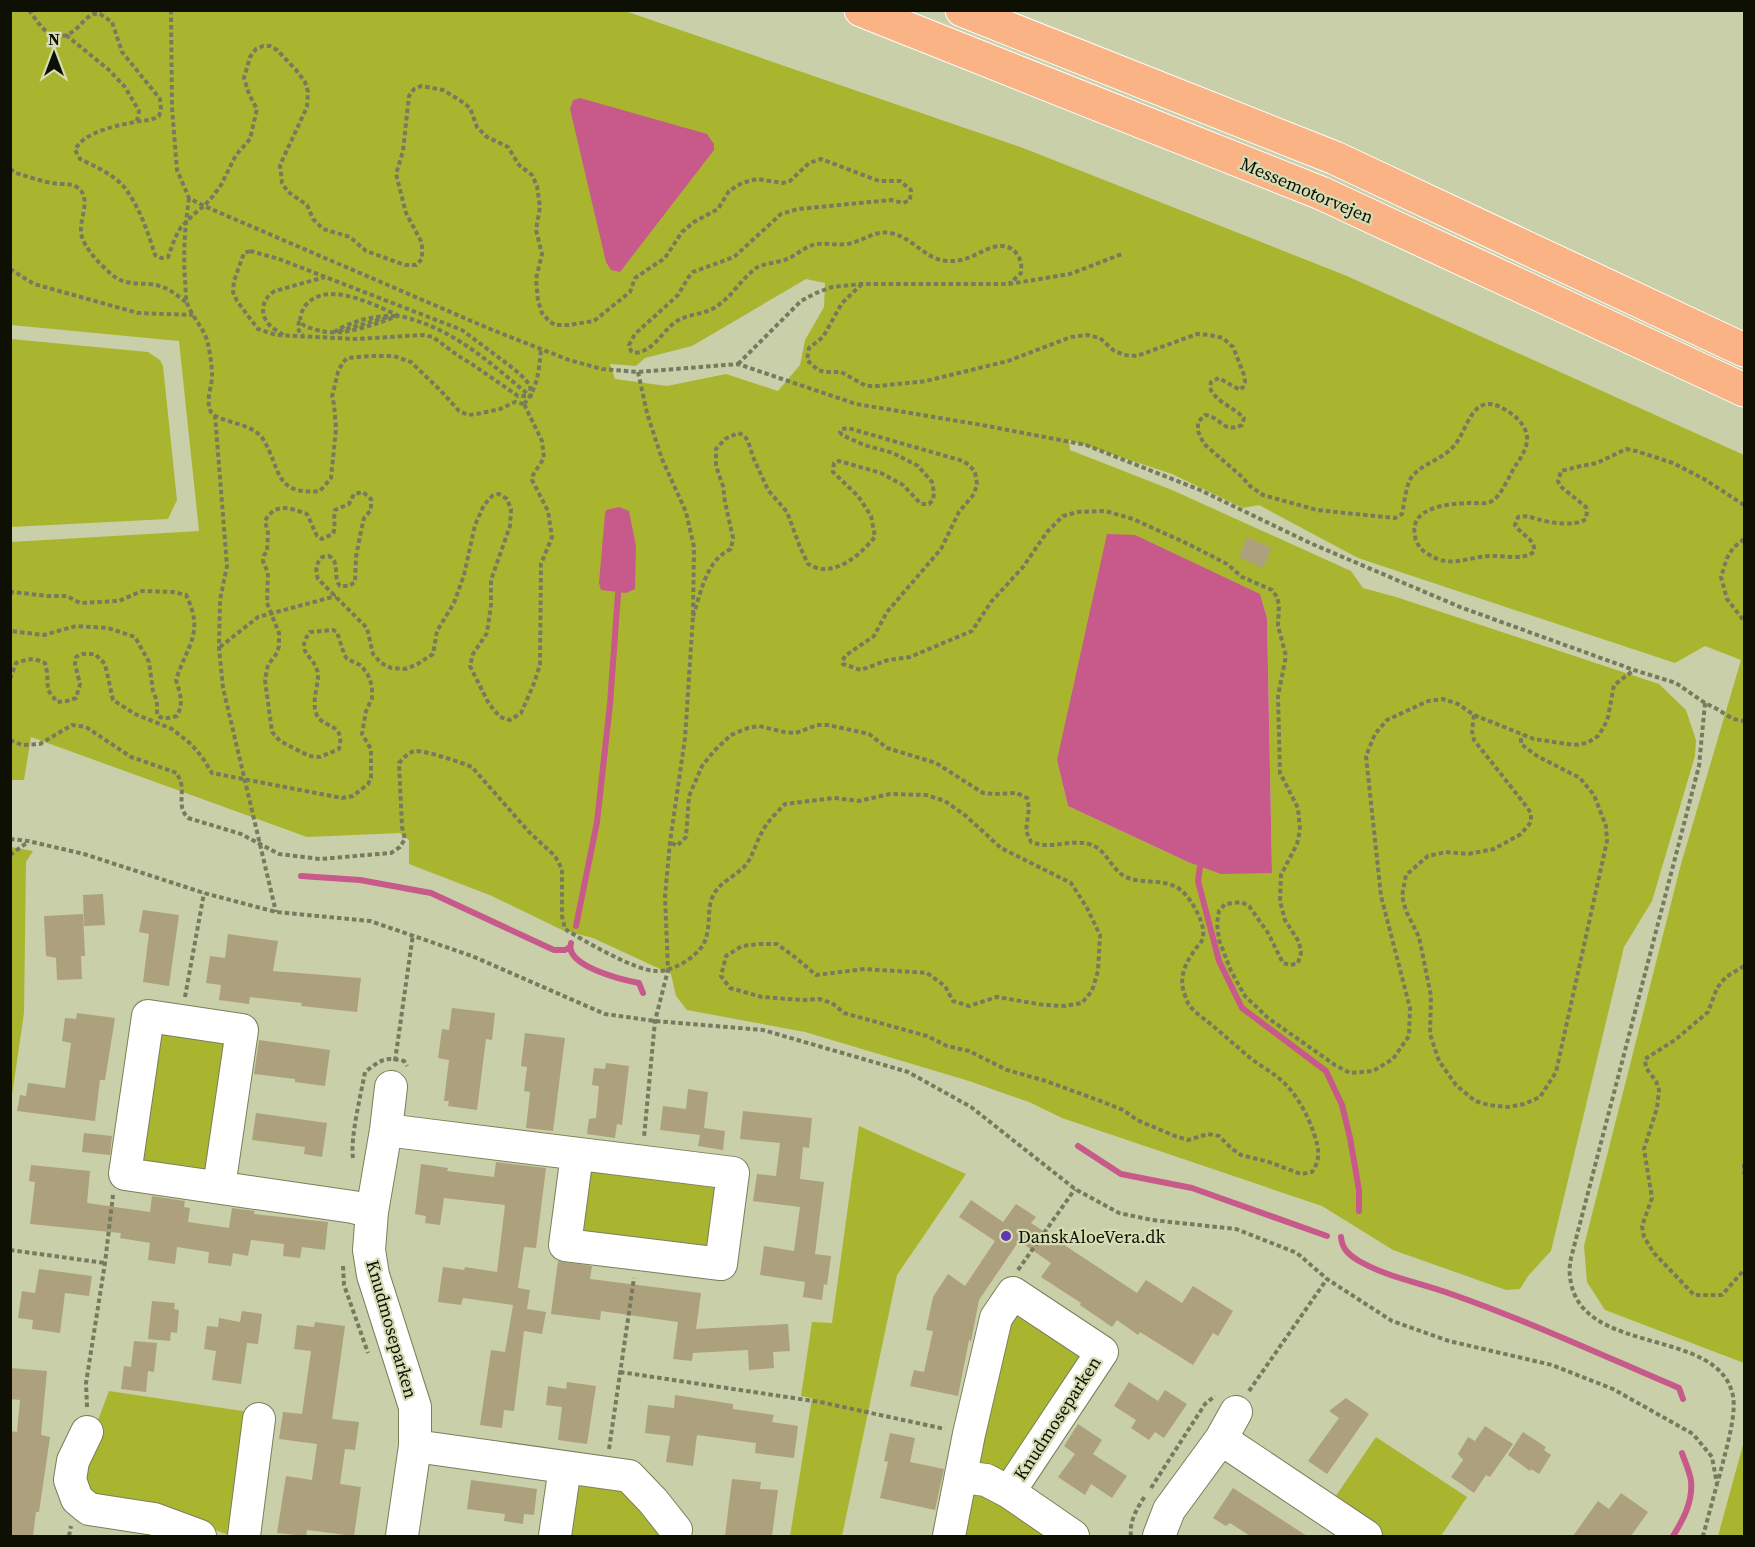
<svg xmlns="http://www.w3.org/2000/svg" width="1755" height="1547" font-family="'Source Serif 4',serif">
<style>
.green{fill:#aab52f;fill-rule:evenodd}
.water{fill:#c8598b}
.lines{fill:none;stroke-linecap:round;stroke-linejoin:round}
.stream{stroke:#c8598b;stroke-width:6}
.building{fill:#aca17c}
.minor-casing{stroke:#7a7f5b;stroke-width:34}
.highway-casing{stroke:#fff;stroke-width:35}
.path{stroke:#767a5f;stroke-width:4;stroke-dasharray:4.5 3;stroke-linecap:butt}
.minor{stroke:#fff;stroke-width:32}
.highway{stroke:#f9b385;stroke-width:33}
.poi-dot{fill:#6136ae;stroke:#d6dcb4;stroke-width:2}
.labels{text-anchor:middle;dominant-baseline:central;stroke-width:4.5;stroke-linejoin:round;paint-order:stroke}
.street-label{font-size:18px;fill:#0f1004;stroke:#d6dcb4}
.poi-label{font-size:18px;fill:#0f1004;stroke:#d6dcb4;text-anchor:start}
</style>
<rect width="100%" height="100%" fill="#c9cfa8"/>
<path class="green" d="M11 11H625L1023 148 1347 276 1744 455V1363L1605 1310 1587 1282 1584 1246 1681 864 1741 660 1705 646 1675 663 1358 558 1259 505 1243 508 1172 474 1069 440 1070 450 1172 490 1351 571 1363 588 1396 597 1659 684 1686 710 1696 740 1695 756 1652 901 1624 947 1551 1251 1528 1276 1520 1289 1506 1290 1393 1250 1322 1206 1062 1118 1029 1102 969 1081 805 1032 687 1010 676 996 671 974 593 938 562 930 492 896 409 864V840L400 833 307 837 31 737 24 780H11V542L199 531 179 341 11 325ZM806 279 825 283 824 307 805 340 800 365 778 391 726 374 667 386 615 379 610 364 636 366 645 358 692 346ZM1260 594 1267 618 1272 873 1188 862 1068 806 1057 760Z
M11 339 148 352 160 360 163 366 177 500 168 519 11 527Z
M11 847 33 851 26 862 24 1013 11 1102Z
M156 1027 231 1038 211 1178 134 1168Z
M859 1126 966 1174 897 1275 842 1536H790L812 1398 801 1396 812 1322 832 1323Z
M582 1162 721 1180 711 1257 572 1239Z
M1014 1305 1091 1355 1006 1484 975 1464Z
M109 1391 249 1412 232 1536 156 1509 88 1496 84 1457Z
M1376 1437 1467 1497 1441 1536H1381L1331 1503Z
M1744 1441V1536H1718Z
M569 1476 628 1484 663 1536H561Z
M973 1485 1045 1534 1043 1536H959Z"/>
<path class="water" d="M580 98 707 134 714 144V150L620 272 611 270 606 262 570 109 573 100Z
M619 507 629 511 636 546 635 589 626 593 601 590 599 583 605 514 606 510Z
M1107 534 1135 535 1260 594 1267 618 1272 873 1221 874 1188 862 1068 806 1057 760Z"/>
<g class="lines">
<path class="stream" d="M1200 867 1198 881 1219 961 1242 1008 1326 1071 1342 1105 1350 1138 1359 1190V1211
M301 876 360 880 431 893 554 950H565L570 947
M576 926 597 822 610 704 618 594
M571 943C564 966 623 980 639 983L643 993
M1078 1146 1121 1174 1192 1188 1327 1236
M1341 1237C1342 1249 1349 1255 1359 1261 1389 1278 1422 1283 1454 1295 1530 1322 1604 1356 1679 1388L1683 1399
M1673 1536C1683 1520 1693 1502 1691 1481 1690 1472 1685 1462 1682 1453"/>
</g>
<path class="building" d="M1247 537 1272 548 1263 568 1239 557Z
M103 894 105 925 84 926 83 895Z
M143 910 179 915 169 986 143 982 149 934 139 932Z
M83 914 85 956H81L82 979 57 980 56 958 46 956 44 916Z
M228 934 278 941 273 971 361 978 357 1012 301 1006 302 1003 250 997 249 1004 219 1000 221 985 206 983 210 956 225 958Z
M452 1008 495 1013 492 1040 486 1039 477 1110 448 1106 449 1101H444L449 1060 438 1058 442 1029 449 1030Z
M77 1013 115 1018 105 1080H100L95 1121 17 1111 20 1095 26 1096 28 1083 65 1088 71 1043 62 1041 65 1018 76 1019Z
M525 1033 565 1038 553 1131 526 1128 530 1092 524 1091 527 1067 521 1066Z
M259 1040 330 1050 325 1086 295 1082V1079L254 1074Z
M606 1063 629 1066 622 1125 617 1124 615 1138 587 1134 589 1119 596 1118 599 1086 592 1085 594 1068 605 1069Z
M688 1089 708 1092 704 1128 725 1131 723 1150 698 1146 700 1135 660 1130 663 1106 686 1109Z
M743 1111 812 1118 809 1148 803 1147 800 1179 824 1182 815 1254 831 1256 827 1285 824 1284 822 1300 803 1297 805 1282 760 1275 764 1246 794 1251 800 1207 753 1201 757 1174 776 1176 780 1143 740 1139Z
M256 1113 327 1123 322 1157 304 1154 305 1147 252 1140Z
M84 1133 112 1136 110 1155 82 1152Z
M496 1162 546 1168 536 1248 524 1247 518 1288 530 1290 527 1309 546 1312 542 1334 524 1331 514 1411 504 1410 502 1428 480 1425 491 1350 505 1352 513 1305 463 1298 461 1305 438 1302 443 1267 464 1270 465 1267 497 1272 505 1205 444 1198 440 1225 425 1223 426 1216 415 1214 421 1164 448 1168 447 1171 494 1177Z
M31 1165 90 1171 87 1203 150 1212 152 1196 185 1201 184 1207 190 1208 188 1222 229 1228 232 1208 255 1211 254 1214 328 1222 325 1250 302 1247 300 1258 283 1256 284 1244 251 1240 248 1256 233 1253 231 1266 208 1263 209 1252 177 1247 175 1264 148 1260 150 1243 120 1238 121 1233 30 1224 35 1182 29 1181Z
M971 1200 1003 1222 1016 1204 1036 1217 1031 1223 1137 1293 1146 1280 1182 1303 1193 1286 1233 1311 1218 1336 1213 1333 1193 1365 1140 1332 1138 1335 1117 1320 1112 1327 1080 1305 1081 1303 1041 1277 1051 1263 1019 1241 979 1300 971 1341 969 1340 958 1396 910 1386 914 1370 924 1372 933 1331 926 1330 933 1297 948 1274 965 1286 995 1241 959 1217Z
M558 1261 592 1266 590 1279 701 1293 696 1329 788 1324 790 1351 773 1352 774 1368 749 1370 748 1350 693 1353 692 1361 673 1359 678 1322 601 1311 600 1320 551 1314Z
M39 1269 92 1276 89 1296 65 1293 60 1333 32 1329 33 1320 18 1318 22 1291 35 1293Z
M152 1301 175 1303 174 1309 179 1310 177 1333 171 1332 170 1341 148 1339Z
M242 1311 262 1314 258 1344 247 1343 241 1384 212 1380 216 1351 204 1349 207 1326 218 1327 219 1318 240 1322Z
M315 1322 345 1326 332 1419 359 1422 355 1450 345 1449 340 1484 361 1487 354 1536 307 1530 306 1536 277 1533 286 1476 312 1480 317 1444 279 1439 283 1412 302 1414 311 1351 294 1349 297 1325 314 1327Z
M134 1341 157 1343 154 1372 148 1371 146 1392 121 1389 124 1366 131 1367Z
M10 1368 47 1371 41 1435 50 1437 39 1512H36L33 1536H10V1431L17 1432 20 1400 10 1399Z
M567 1382 596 1386 587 1444 558 1440 562 1407 546 1405 548 1386 566 1389Z
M1129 1382 1158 1401 1165 1390 1187 1404 1164 1438 1155 1432 1149 1440 1131 1428 1136 1420 1114 1406Z
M675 1395 733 1404V1409L774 1415 772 1422 798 1426 794 1458 755 1453 756 1443 697 1435 693 1466 666 1462 670 1436 645 1433 648 1405 674 1408Z
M1346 1398 1369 1414 1327 1474 1308 1461 1339 1418 1329 1411Z
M1078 1424 1102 1440 1093 1454 1127 1476 1112 1498 1091 1484 1085 1495 1058 1477 1075 1454 1064 1446Z
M1485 1426 1513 1444 1490 1477 1486 1475 1474 1493 1451 1477 1463 1460 1458 1454 1468 1437 1475 1441Z
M1523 1432 1546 1447 1544 1450 1551 1455 1539 1474 1531 1469 1530 1471 1508 1455Z
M890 1433 915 1438 910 1462 944 1469 935 1510 880 1498 888 1462 884 1461Z
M732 1479 761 1482 760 1489 778 1490 772 1536H725Z
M471 1480 537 1489 534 1515 524 1514 523 1524 504 1521 505 1514 467 1509Z
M1233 1488 1307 1536H1250L1230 1523 1226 1526 1213 1518Z
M1621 1493 1648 1512 1631 1536H1573L1598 1501 1609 1509Z"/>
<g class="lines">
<defs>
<path id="minor" d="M391 1087 386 1130 372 1212 369 1250 373 1275 415 1407V1446L402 1536
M386 1130 733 1173 721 1264 565 1245 577 1154
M219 1187 242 1030 148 1016 125 1174 353 1207 372 1212
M87 1432 73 1461 70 1480 77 1499 89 1509 154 1519 200 1536
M1221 1439 1366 1536
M415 1446 629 1476 653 1501 676 1530
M962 1477 986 1480 1009 1492 1073 1536
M244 1536 259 1419
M555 1536 565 1467
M949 1536 969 1434 996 1318 1013 1293 1102 1352 1009 1492
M1159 1536 1169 1510 1221 1439 1236 1412"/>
<path id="highway" d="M861 10 1321 193 1744 390
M962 10 1335 158 1744 350"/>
</defs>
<use href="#minor" class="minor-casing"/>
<use href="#highway" class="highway-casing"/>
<path class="path" d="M29 10C41 27 53 47 75 30 81 24 86 18 93 14H100L112 22 122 52 160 99 161 109 159 116C151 121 144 120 136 122 118 125 83 132 75 150L80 159C94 166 113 174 124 187 139 206 148 232 155 255L161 258 168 257 175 238 181 227 194 214 204 206 213 196 221 185 236 155 250 139 257 109 249 94 244 78 250 57 256 49 263 46H270L277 50 296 70 305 82 308 92 307 107 280 165 282 183 288 192 307 205 313 219 323 229 350 237 366 251 405 265H416L422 259V243L406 213 396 174 403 151 409 96 414 89 421 86 443 90 461 101 470 108 477 127 487 137 508 147 519 165 532 175 537 186 540 207 536 230 542 254 536 279 538 301 542 313 549 321 555 325H569L594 321 630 292 635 278 665 258 682 232 694 222 718 209 729 191 742 183 757 179 783 183 790 181 809 163 821 159 879 181H900L911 190 910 200 903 203 891 200 798 209 781 214 734 257 693 272 688 278 678 295 635 334 629 345 631 351 635 353C655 350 660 334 674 323 686 314 700 315 712 309 731 299 740 280 756 268 764 263 777 263 787 259 795 256 802 249 810 246 822 241 835 246 847 244 862 242 874 230 890 233 918 238 926 267 961 260 978 257 995 239 1012 249 1015 251 1019 256 1020 260 1022 263 1021 269 1021 273L1009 284
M171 10 172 108 177 170 189 198 204 206 490 329 569 360 602 369 638 372 738 364 856 404 982 425 1086 445 1200 490 1310 543 1460 607 1634 670 1676 683 1705 703 1717 709 1733 719 1744 721
M66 35 109 70 125 87 139 111 137 121
M10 169 16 173C30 177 45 183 60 184 67 184 73 184 78 188 93 200 77 221 82 237 86 250 100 264 110 273 127 289 144 280 163 287 171 290 179 297 186 302
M189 198C185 226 183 252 185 280 186 287 185 296 187 303 192 317 205 329 208 344 210 353 212 366 212 376 212 387 205 401 211 412 219 423 252 422 263 439 282 470 273 495 320 491L331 478 336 429 334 404 332 397 338 372 342 364 347 358 371 356H394L411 362 441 391 459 411 468 415 477 414 500 409 515 402 524 404
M250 251 279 259 462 330 514 369 525 379 530 386 531 396H518L473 365 457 355 433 337 423 335 357 339 276 335 258 329 237 301 233 292 234 281 244 253Z
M10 269 34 284 138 313 193 315
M862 284 842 303 823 337 809 348 807 360 818 370 825 372H841L866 386H879L926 381 1008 361 1071 337 1087 335 1100 338 1113 350 1124 355 1137 356 1197 334 1209 335 1223 338 1233 347 1244 375 1245 382 1243 387 1240 390 1219 378 1211 382 1210 388C1216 402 1233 407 1244 418L1242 425C1222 434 1222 417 1205 415L1198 422V431L1204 444 1240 475 1250 486 1263 495 1317 510 1395 518 1402 514C1404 505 1406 485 1411 478 1422 463 1442 460 1454 446 1468 430 1472 390 1504 409 1513 414 1523 422 1526 432 1530 444 1522 456 1516 465 1509 475 1501 498 1490 502 1483 505 1475 502 1468 503 1447 504 1409 507 1415 536 1416 544 1422 551 1428 554 1451 569 1465 557 1490 556 1504 555 1521 561 1534 552 1536 539 1521 535 1515 525L1518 517C1525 515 1530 517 1537 519 1551 523 1574 527 1586 519L1587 511 1586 507 1560 486 1558 481 1561 471 1581 466 1597 463 1626 449 1636 451 1673 463 1704 479 1744 505
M399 316C375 305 326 279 305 306 302 311 298 318 302 323 304 327 310 328 314 329 336 337 359 329 381 322 386 321 392 317 398 316 402 316 407 318 411 319 457 332 494 366 530 396
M299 321 298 328 300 333 303 335
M339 331 389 317
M334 332C351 321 375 315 395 316
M283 335C278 331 270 327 267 322 259 310 264 297 275 291L325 277
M738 364 801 301 816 293 832 287 862 284H1009L1070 274 1122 254
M638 372 647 413 662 459 686 512 694 547 693 616 685 738 670 842 665 896 668 970 655 1021 644 1137
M524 404C538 388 539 370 541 349
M215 415 227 566 220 600 219 648 223 688 276 912
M1744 539 1733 548 1727 558 1721 577 1727 599 1744 621
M10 594 13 592 47 596H67L80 603 119 601 142 591 173 592 186 595C205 633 187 645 176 680 180 694 184 703 177 716 169 718 163 720 157 715V701L153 691 149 662 135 637 108 628 76 626 44 635 10 631
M693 616C701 593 706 560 731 549L733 538 725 502 723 486 716 466V449L725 439 738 433 744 435 748 441 753 457 768 490 787 512 800 547 808 564C812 566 818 569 822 569 844 570 862 552 875 537L871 516 858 496 833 472 834 463 839 461 881 473 903 485 921 504H929L933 500 934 493 932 482 918 466 893 453 864 445 842 435 840 432 842 429 848 428 963 461 969 465 975 472 977 484 974 494 959 512 941 549 887 612 874 636 845 656 842 662 843 664 861 670 888 660 910 657 972 631 991 602 1023 567 1047 532 1063 516 1078 512 1105 511 1133 519 1188 544 1227 564 1242 577 1272 590 1277 597 1279 605 1278 626 1286 656 1278 696 1280 773 1298 808 1300 830 1297 844 1281 875 1280 901 1285 920 1299 942 1301 953 1298 963 1291 965 1283 963 1268 933 1249 906 1241 902 1225 904 1219 911 1217 923 1219 940 1231 971 1245 996 1268 1018 1335 1065 1350 1073 1373 1071 1393 1059 1409 1036 1410 1008 1381 896 1366 756 1375 734 1387 720 1428 701 1443 699 1458 704 1474 715 1534 739 1574 745 1587 743 1598 736 1604 727 1608 717 1614 685 1634 670
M220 647 258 617 336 596
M10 679 16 663C29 659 32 657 45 663L47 672 48 690 57 702 67 701 76 698 80 684 75 664 76 657 82 654H95L105 664 113 700 135 714 172 729 191 744 202 757 212 773 342 798 353 796 368 784 371 778V749L362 734 366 711 372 698V686L368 675 363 668 360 665 347 659 344 654 337 632 333 630 310 632C295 652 312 654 317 670 321 681 311 698 316 713 322 730 346 721 339 749L320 757 309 756 280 741 272 732 265 680 268 665 277 653 279 646V633L267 603 268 573 263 561 264 555 267 552 268 533 265 521C275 502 291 508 307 514L317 536 322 539 333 534C336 526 333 518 335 510L349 504 354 494 363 492 371 499V510L364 518 361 531 356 557 355 582 349 586H340C332 576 341 563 329 556L322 557C316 564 315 569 318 579L367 628 373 654 381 663 391 668 405 669 416 665 433 654 437 631 454 603 464 575 475 525 484 505 492 496 499 494 507 499 511 509 510 526 491 580V605L487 633 473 654 470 666 489 704 500 717 510 720 521 713 533 686 540 665 541 564 552 537 548 511 532 480 533 475 544 458 542 441 524 404
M1705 703 1699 766 1571 1258C1570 1264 1569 1270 1570 1276 1577 1358 1719 1325 1733 1396 1737 1418 1723 1459 1718 1482
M1474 715 1472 731 1474 740 1523 802 1531 813V822L1521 834 1494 849 1468 854 1446 852 1428 856 1406 875 1402 896 1406 911 1419 937 1431 996 1430 1034 1439 1061 1456 1085 1475 1101 1489 1105 1508 1107 1524 1104 1540 1097 1556 1072 1607 841 1606 826 1594 795 1580 778 1537 756 1521 744V738L1523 735
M10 740 22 745 40 744 72 725 86 727 131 757 177 773C178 776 180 779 181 783 184 796 177 807 188 818L241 834 279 854 320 859 391 853 400 847 405 839 402 827 399 763C404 758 408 752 415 751 424 750 463 763 472 767L529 832 555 856 562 869V916L565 929C584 941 636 971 656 971 672 972 695 958 703 945 712 929 706 909 713 896 719 883 733 877 743 868 753 858 755 844 762 832 767 822 777 812 785 804L834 798 859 801 890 794 926 795 945 801 966 816 1001 848 1071 883 1087 908 1100 935 1098 971 1092 991 1082 1003 1065 1006 1044 1005 997 997 969 1006 953 1001 945 986 927 973 865 969 816 975 796 958 777 944H759L742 946 726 956 721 976 730 988 762 997 802 1000 819 999 832 1003 844 1013 927 1036 947 1046 969 1051 1007 1070 1046 1081 1103 1102 1123 1110 1137 1120 1175 1136 1188 1140 1208 1134 1219 1136 1231 1148 1241 1155 1269 1162 1301 1174 1312 1172C1321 1159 1319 1148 1314 1134 1308 1115 1296 1093 1281 1080 1271 1071 1258 1065 1248 1056 1236 1046 1225 1036 1213 1026 1206 1020 1195 1013 1189 1005 1187 1002 1186 997 1184 993 1179 977 1185 964 1194 951 1196 947 1201 944 1202 940 1208 927 1192 900 1182 891 1166 877 1142 885 1126 877 1110 869 1107 849 1089 844 1068 839 1053 850 1031 842L1026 831 1029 808 1027 798 1017 793 995 794 983 793 936 763 887 748 869 734 828 725H817L796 733 784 732 759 726 748 728 731 735 714 751 702 766 689 796 686 837 677 846 670 842
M10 839 28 841 84 854 204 893 276 912 370 921 472 956 605 1014 655 1021 763 1030 908 1072 971 1107 1075 1189 1119 1213 1152 1220 1236 1229 1297 1253 1327 1279 1392 1321 1449 1341 1552 1365 1613 1389 1693 1434 1712 1457 1717 1484 1703 1536
M10 855 28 842
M1744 966 1726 977 1717 988 1708 1012 1675 1040 1645 1059 1646 1068 1656 1081 1659 1090 1657 1108 1644 1149 1652 1198 1642 1226 1644 1237 1654 1253 1694 1295H1722L1744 1270
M185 997 204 893
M395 1061 413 934
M353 1158C350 1138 361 1094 365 1072 380 1061 383 1056 404 1061L407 1066
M1744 1164V1174
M10 1250 105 1263
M343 1266 344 1285 368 1353
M1018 1270 1075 1189
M620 1372 820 1402 945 1429
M1249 1391 1327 1279
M87 1407 86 1383 105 1263 113 1195
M609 1449 634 1278
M1151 1488 1205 1404 1215 1396
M69 1536 71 1526
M1131 1536C1129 1522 1137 1508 1145 1496"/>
<use href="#minor" class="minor"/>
<use href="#highway" class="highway"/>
</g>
<circle class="poi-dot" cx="1006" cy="1236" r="6"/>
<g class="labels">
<g class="street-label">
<text transform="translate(1307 190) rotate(23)">Messemotorvejen</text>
<text transform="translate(392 1329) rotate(74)">Knudmoseparken</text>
<text transform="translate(1057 1418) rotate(-57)">Knudmoseparken</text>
</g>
<g class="poi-label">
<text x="1018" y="1236">DanskAloeVera.dk</text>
</g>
</g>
<rect width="1755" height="1547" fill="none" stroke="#0f1004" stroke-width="24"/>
<g transform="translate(54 54)" stroke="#d6dcb4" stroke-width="4.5" paint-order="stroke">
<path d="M0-4.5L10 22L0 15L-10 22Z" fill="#0f1004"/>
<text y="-9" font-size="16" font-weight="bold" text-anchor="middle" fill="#0f1004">N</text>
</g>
</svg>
